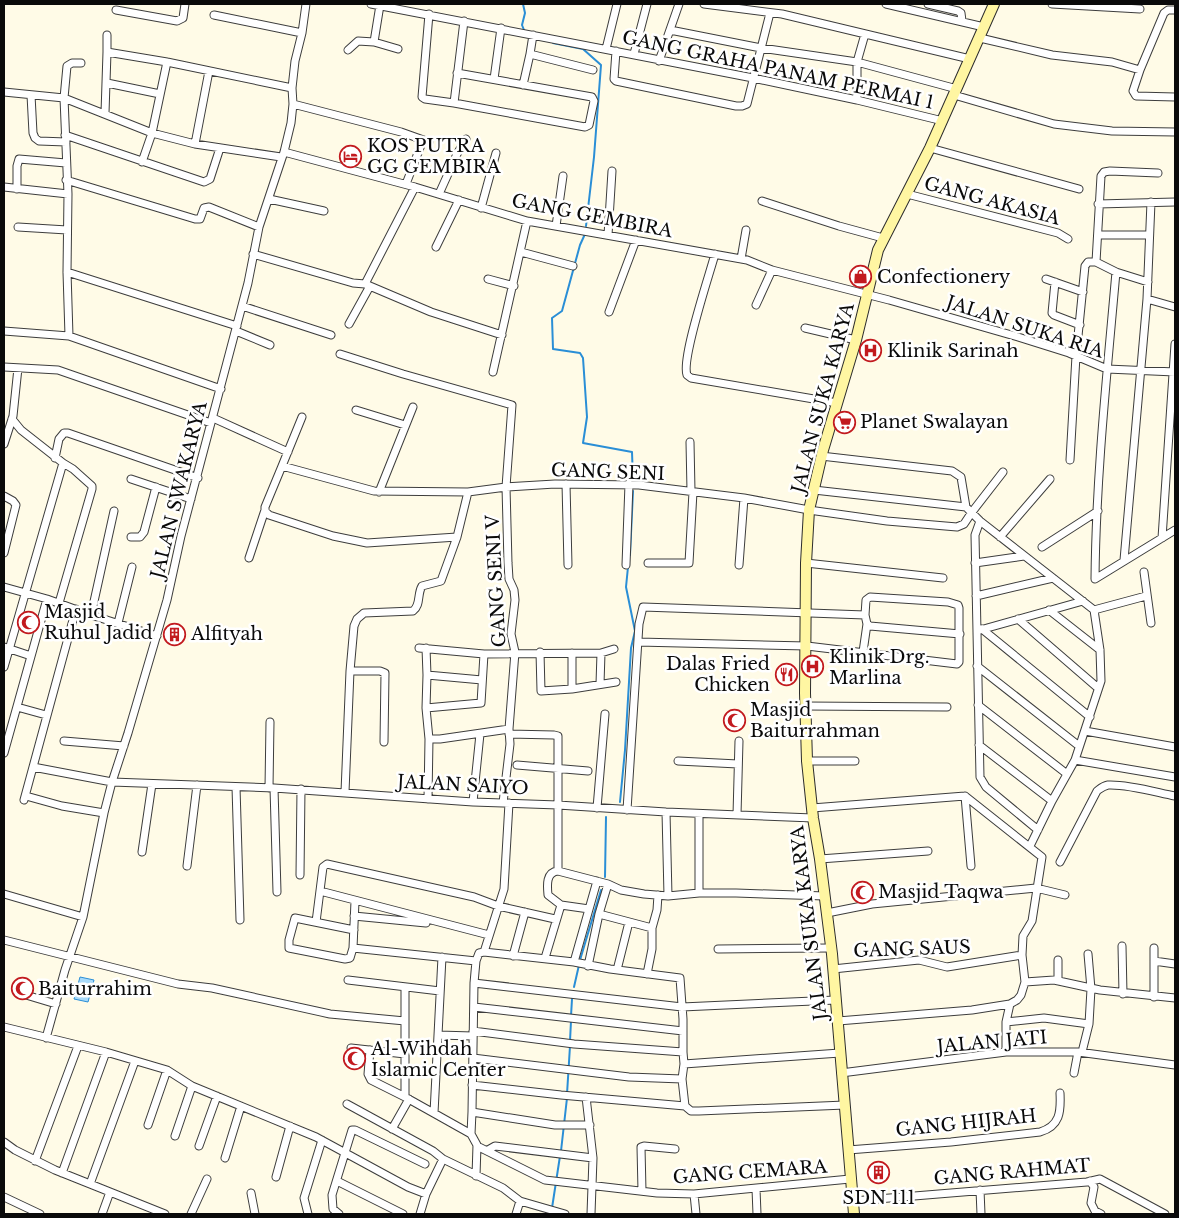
<svg xmlns="http://www.w3.org/2000/svg" width="1179" height="1218" font-family="'Libre Baskerville',serif">
<style>
.water{fill:#a8dafa;stroke:#2a8ed6}
.lines{fill:none;stroke-linecap:round;stroke-linejoin:round}
.stream{stroke:#2a8ed6;stroke-width:2}
.street-casing{stroke:#3d3d3d;stroke-width:9}
.secondary-casing{stroke:#2c2c2c;stroke-width:12}
.street{stroke:#fff;stroke-width:7}
.secondary{stroke:#fff6a2;stroke-width:10}
.labels{text-anchor:middle;dominant-baseline:central;stroke-width:5;stroke-linejoin:round;paint-order:stroke}
.street-label{font-size:18px;fill:#0a0a0a;stroke:#fff}
.poi-label{font-size:18px;fill:#0a0a0a;stroke:#fff;text-anchor:start}
</style>
<rect width="100%" height="100%" fill="#fffbe7"/>
<path class="water" d="M80 977 94 980 88 1002 74 999Z"/>
<g class="lines">
<path class="stream" d="M523 4 525 13 522 25 524 30
M553 43 583 49 601 65 594 157 586 226
M585 234 580 245 562 311 552 318 553 349 580 353 583 358 587 417 583 443 632 452 633 481
M630 555 633 491
M620 802 625 750 631 648 635 631 626 587 628 567
M605 877 606 817
M580 960 601 890
M574 987 579 965
M571 1016 572 999
M570 1041 571 1021
M567 1094 570 1046
M561 1151 567 1098
M552 1208 560 1156"/>
<defs>
<path id="street" d="M371 4 753 78 857 100 943 121
M704 4 782 14 970 59
M886 4 984 27
M928 4 958 11 961 13 962 21
M1052 4 1140 9
M116 10 177 21 183 18 185 4
M1175 10H1168L1164 13 1140 70 1133 91 1136 96 1175 97
M429 14 422 97 425 99 454 103 585 127 589 125 594 101 592 97 457 73
M214 15 302 33
M670 30 761 48 857 62 957 89
M533 35 530 54 593 70
M980 38 1052 55 1112 62 1140 70
M374 42 380 5
M606 49 617 4
M348 50 358 41 374 42 398 49
M616 51 614 79 616 81 736 106H742L747 104 770 13
M107 52V35
M634 54 647 4
M659 61 679 4
M494 79 501 28
M107 83 160 94
M523 85 530 54
M4 92 64 98 152 133 195 144 281 157
M31 95 33 133 35 138 39 141 66 142
M954 95 1054 124 1112 131 1175 132
M857 100V62L865 34
M454 103 464 21
M293 104 401 132 429 142
M105 113 107 52 167 62 292 88
M65 135 204 182 210 179 220 148
M195 144 209 71
M930 148 1079 189
M284 152 415 187 527 221 747 260 772 270 889 300 1018 337 1069 353 1107 369 1175 372
M142 162 152 133 167 62
M66 180 195 219H200L204 208 209 207 259 227
M406 184 423 140
M4 187 68 194
M17 189V166L19 159 66 163
M439 194 457 154 466 139
M907 194 1058 233 1068 239
M269 199 324 211
M762 201 839 226 883 238
M1098 204 1175 202
M481 208 496 153
M556 226 563 176
M18 227 67 230
M608 235 612 171
M1098 235H1149
M436 247 459 200
M521 252 573 266
M253 254 353 283 365 284 415 187
M715 254C709 276 681 359 687 375L691 378 837 403
M741 259 746 230
M67 272 237 326
M1116 272C1107 374 1096 476 1095 579L1175 530
M488 279 514 286
M1046 279 1083 292
M1055 282 1052 313 1054 315 1080 325
M1148 282 1116 272 1096 262 1101 176 1104 172 1110 171 1158 173
M365 284 431 312 502 335
M1147 299 1175 307
M756 305 772 270
M242 306 331 335
M609 312 636 240
M349 324 370 286
M805 328 856 340
M4 331 69 336 221 389
M236 331 270 345
M69 336 67 272 68 194 64 98 67 66 72 63H81
M340 354 403 374 512 405 506 487 508 563 509 579 514 590 515 600 511 634 515 652 509 729 510 744 503 803
M4 367 58 370 211 423
M493 372 527 221
M356 410 405 425
M302 417 282 466 374 491 468 492 506 487 555 484 639 485 744 498 809 510 887 521 957 527 964 524 972 512 1003 472
M213 418 288 452
M690 442 691 491
M4 444 13 416 18 368
M821 456 952 471 961 477 966 507
M55 458 59 439 64 433H68L198 478
M1070 460 1076 356 1085 266 1088 262H1096
M282 466 265 507V511L269 515 333 536 367 543 457 537
M131 479 191 499
M566 484 568 565
M814 490 966 507 980 521 1094 610 1100 650 1101 681 1075 760 1052 801 1030 846
M379 492 413 407
M4 496 13 501 16 505 4 553
M980 521 975 535 980 777 986 787 1038 830
M131 537H140L144 532 156 487
M1000 537 1050 479
M1162 538 1175 344
M1042 547 1098 511
M249 558 265 510
M1124 560 1147 299 1151 202
M648 563H689L693 492
M806 563 943 578
M975 563 1024 556
M626 565 629 484
M739 565 744 498
M1144 572 1151 623
M4 587 47 599 91 615 157 636
M976 596 1053 578
M59 603 92 489V486L73 469 63 463
M1049 610 1100 650
M1094 610 1146 596
M91 615 114 511
M865 615 867 624 870 626 960 634
M1018 619 1098 688
M118 623 132 567
M982 629 1090 717
M980 630 1083 601
M4 647 31 656
M419 648 484 654 601 653 614 649
M426 648 427 675 482 680
M540 652 541 691 572 689 616 682
M863 652 867 624
M572 653V689
M977 666 1079 746
M4 667 63 463 21 430 12 419
M350 671H380L385 673 384 742
M427 675 426 708 429 739H440L509 729
M600 684 601 653
M978 705 1067 774
M805 706 947 707
M17 707 46 715
M426 708 481 703 484 654
M1085 731 1175 747
M509 734 554 735 558 736V871
M64 741 124 746
M979 745 1052 801
M4 753 47 599
M1075 760 1175 777
M678 761 738 764
M807 761H855
M517 765 588 771
M33 767 112 782 274 788 473 802 558 805 666 812 813 818
M236 787 240 920
M269 788 270 722
M274 788 277 892
M345 792 350 671 354 626 357 619 364 613 413 611C421 605 417 594 422 586L441 581 457 537 468 492
M26 796 62 806 104 813
M965 796 971 866
M428 799 429 739
M24 800 76 609
M473 802 480 734
M597 808 605 714
M812 808 965 796 1042 857 1032 921 1023 936 1022 955 1025 982 1021 995 1017 1000 1010 1004 972 1010 838 1021
M627 810 639 624 643 607 865 615 866 600 870 597 948 602 958 605 959 608V662L957 664 807 646 638 642
M666 812 668 896
M737 815 739 741
M142 852 152 784
M820 859 928 851
M1060 862 1097 791C1101 788 1103 786 1108 785 1128 784 1155 792 1175 796
M187 866 197 785
M558 871 608 884 621 890 644 894 668 896 699 893H736L825 896
M558 871C546 872 547 885 548 895L561 905
M300 875 301 789
M320 891 489 935
M699 893V814
M4 894 83 917
M827 913 872 904 1036 888 1065 895
M599 914 652 928
M354 916 426 923
M316 922 323 867 327 864 474 897 498 906 555 919
M354 930 295 918 289 940V948L345 959 350 958 353 948 355 901
M4 940 178 984 212 988 330 1014 405 1021
M1122 946 1123 994
M353 948 476 961
M1154 948V997
M718 949 831 948
M484 952 504 889 509 803
M1088 954 1091 989 1089 1024
M513 956 525 912
M545 958 561 905 589 909
M1154 961 1175 964
M574 962 597 881
M588 966 599 914 608 884
M833 969 919 960 947 967 1022 955
M617 970 629 922
M647 974 652 949V928L657 910 658 895
M348 980 440 991
M1058 981V960
M1025 982 1054 980 1100 990 1175 998
M474 983 682 1007 836 1000
M405 987V1097
M26 995 56 1004
M474 1007 683 1031
M1006 1022 1044 1018 1089 1024 1082 1052
M4 1027 106 1052 167 1070 192 1086 316 1137 408 1187 426 1194
M473 1031 574 1044 683 1052
M438 1035 473 1036
M46 1038 65 970 83 917 104 813 112 782 128 733 167 600 181 536 248 283 259 227 284 152 291 123 293 104 292 88 295 61 302 33 306 4
M351 1048 405 1054
M370 1050 368 1074 371 1080 405 1097 471 1134 477 1145 476 1176
M1006 1052V1022L1010 1004
M473 1058 629 1077 682 1079
M684 1064 840 1053
M841 1073 1006 1052H1078L1175 1065
M1074 1073 1078 1052
M472 1085 561 1095 685 1106 682 1079 684 1064 683 1052V1019L680 978 610 969 574 962 484 952 479 953 476 961 474 983 472 1112 555 1125H590
M586 1097 593 1158 591 1214
M347 1104 433 1151 443 1159 503 1188 520 1201 565 1214
M685 1106 691 1111H699L845 1105
M434 1113 442 957
M148 1125 167 1070
M392 1129 409 1099
M471 1134 472 1112
M175 1136 192 1086
M4 1142 15 1150 55 1170 165 1214
M199 1146 217 1096
M477 1146 545 1180 657 1193 694 1194 850 1179
M488 1150 495 1146 593 1158
M848 1150 951 1142 1040 1132C1060 1126 1061 1112 1060 1093
M225 1158 241 1106
M35 1161 78 1046
M62 1173 106 1052
M276 1177 290 1126
M337 1181 403 1214
M1090 1181 1094 1187 1091 1203 1095 1211 1101 1214
M90 1184 135 1061
M756 1189 757 1214
M980 1190 981 1214
M642 1191 641 1147 644 1146 675 1149
M251 1193 255 1214
M694 1194 696 1214
M4 1197 40 1214
M853 1201 1087 1182 1100 1179 1165 1214
M102 1214 110 1192
M191 1214 207 1179
M308 1214 304 1198 322 1140
M339 1214 333 1209 332 1195 352 1130H355L425 1164
M420 1214 426 1194 443 1159
M516 1214 520 1201"/>
<path id="secondary" d="M854 1214 832 954 820 859 813 818 807 761 805 693 806 563 809 510 823 450 856 340 878 250 930 148 994 4"/>
</defs>
<use href="#street" class="street-casing"/>
<use href="#secondary" class="secondary-casing"/>
<use href="#street" class="street"/>
<use href="#secondary" class="secondary"/>
</g>
<defs>
<symbol id="hotel-ring" viewBox="-11 -11 22 22"><circle r="9.5" fill="#fff" stroke="#c21a1f" stroke-width="1.5"/><path d="M-6-4.5h1.5V1H6V5H4.5V3h-9V5H-6ZM-4 0a1.8 1.8 0 1 1 3.6 0ZM.5 0V-2.5h3Q6-2.5 6 0Z" fill="#c21a1f"/></symbol>
<symbol id="shop-ring" viewBox="-11 -11 22 22"><circle r="9.5" fill="#fff" stroke="#c21a1f" stroke-width="1.5"/><path d="M-5-2.5h2.3a2.7 3.5 0 0 1 5.4 0H5L5.5 6h-11ZM-1.5-2.5h3a1.5 2.3 0 0 0-3 0Z" fill="#c21a1f"/></symbol>
<symbol id="hospital-ring" viewBox="-11 -11 22 22"><circle r="9.5" fill="#fff" stroke="#c21a1f" stroke-width="1.5"/><path d="M-5-5h3v3.5h4V-5h3V5h-3V1.5h-4V5h-3Z" fill="#c21a1f"/></symbol>
<symbol id="supermarket-ring" viewBox="-11 -11 22 22"><circle r="9.5" fill="#fff" stroke="#c21a1f" stroke-width="1.5"/><path d="M-6-5.5h2.5l.6 2H6L4.5 2H-2.5L-4.4-4H-6ZM-1.5 3.2a1.3 1.3 0 1 0 .1 0ZM3 3.2a1.3 1.3 0 1 0 .1 0Z" fill="#c21a1f"/></symbol>
<symbol id="mosque-ring" viewBox="-11 -11 22 22"><circle r="9.5" fill="#fff" stroke="#c21a1f" stroke-width="1.5"/><path d="M3.5-4.9A6 6 0 1 0 3.5 4.9A5 5 0 1 1 3.5-4.9Z" fill="#c21a1f"/></symbol>
<symbol id="building-ring" viewBox="-11 -11 22 22"><circle r="9.5" fill="#fff" stroke="#c21a1f" stroke-width="1.5"/><path d="M-4-6H4V6H1V3H-1V6H-4ZM-2.5-4.3h1.7v1.8h-1.7ZM.8-4.3h1.7v1.8H.8ZM-2.5-1h1.7V.8h-1.7ZM.8-1h1.7V.8H.8Z" fill="#c21a1f"/></symbol>
<symbol id="restaurant-ring" viewBox="-11 -11 22 22"><circle r="9.5" fill="#fff" stroke="#c21a1f" stroke-width="1.5"/><path d="M-5-6h1v4h1v-4h1v4h1v-4h1v5L-1.5 .5V6h-2V.5L-5-1ZM5-6V6H3V1.5H1.5Q1.5-4 5-6Z" fill="#c21a1f"/></symbol>
</defs>
<g fill-rule="evenodd">
<use href="#hotel-ring" x="338" y="144" width="25" height="25"/>
<use href="#shop-ring" x="848" y="264" width="25" height="25"/>
<use href="#hospital-ring" x="858" y="338" width="25" height="25"/>
<use href="#supermarket-ring" x="832" y="410" width="25" height="25"/>
<use href="#mosque-ring" x="16" y="610" width="25" height="25"/>
<use href="#building-ring" x="162" y="622" width="25" height="25"/>
<use href="#hospital-ring" x="800" y="654" width="25" height="25"/>
<use href="#restaurant-ring" x="774" y="662" width="25" height="25"/>
<use href="#mosque-ring" x="722" y="708" width="25" height="25"/>
<use href="#mosque-ring" x="850" y="880" width="25" height="25"/>
<use href="#mosque-ring" x="10" y="976" width="25" height="25"/>
<use href="#mosque-ring" x="342" y="1046" width="25" height="25"/>
<use href="#building-ring" x="866" y="1160" width="25" height="25"/>
</g>
<g class="labels">
<g class="street-label">
<text transform="translate(778 70) rotate(12)">GANG GRAHA PANAM PERMAI 1</text>
<text transform="translate(992 201) rotate(15)">GANG AKASIA</text>
<text transform="translate(592 216) rotate(11)">GANG GEMBIRA</text>
<text transform="translate(1025 327) rotate(18)">JALAN SUKA RIA</text>
<text transform="translate(823 398) rotate(-75)">JALAN SUKA KARYA</text>
<text transform="translate(608 472) rotate(2)">GANG SENI</text>
<text transform="translate(179 490) rotate(-76)">JALAN SWAKARYA</text>
<text transform="translate(496 581) rotate(-93)">GANG SENI V</text>
<text transform="translate(463 785) rotate(3)">JALAN SAIYO</text>
<text transform="translate(809 923) rotate(-97)">JALAN SUKA KARYA</text>
<text transform="translate(912 949) rotate(-2)">GANG SAUS</text>
<text transform="translate(992 1042) rotate(-5)">JALAN JATI</text>
<text transform="translate(966 1123) rotate(-6)">GANG HIJRAH</text>
<text transform="translate(750 1172) rotate(-4)">GANG CEMARA</text>
<text transform="translate(1012 1172) rotate(-5)">GANG RAHMAT</text>
</g>
<g class="poi-label">
<text x="367" y="146">KOS PUTRA<tspan x="367" dy="21">GG GEMBIRA</tspan></text>
<text x="877" y="277">Confectionery</text>
<text x="887" y="351">Klinik Sarinah</text>
<text x="860" y="422">Planet Swalayan</text>
<text x="44" y="612">Masjid<tspan x="44" dy="21">Ruhul Jadid</tspan></text>
<text x="191" y="634">Alfityah</text>
<text x="829" y="657">Klinik Drg.<tspan x="829" dy="21">Marlina</tspan></text>
<text x="770" y="664" text-anchor="end">Dalas Fried<tspan x="770" dy="21">Chicken</tspan></text>
<text x="750" y="710">Masjid<tspan x="750" dy="21">Baiturrahman</tspan></text>
<text x="878" y="892">Masjid Taqwa</text>
<text x="38" y="989">Baiturrahim</text>
<text x="371" y="1049">Al-Wihdah<tspan x="371" dy="21">Islamic Center</tspan></text>
<text x="879" y="1198" text-anchor="middle">SDN 111</text>
</g>
</g>
<rect width="1179" height="1218" fill="none" stroke="#0a0a0a" stroke-width="10"/>
</svg>
